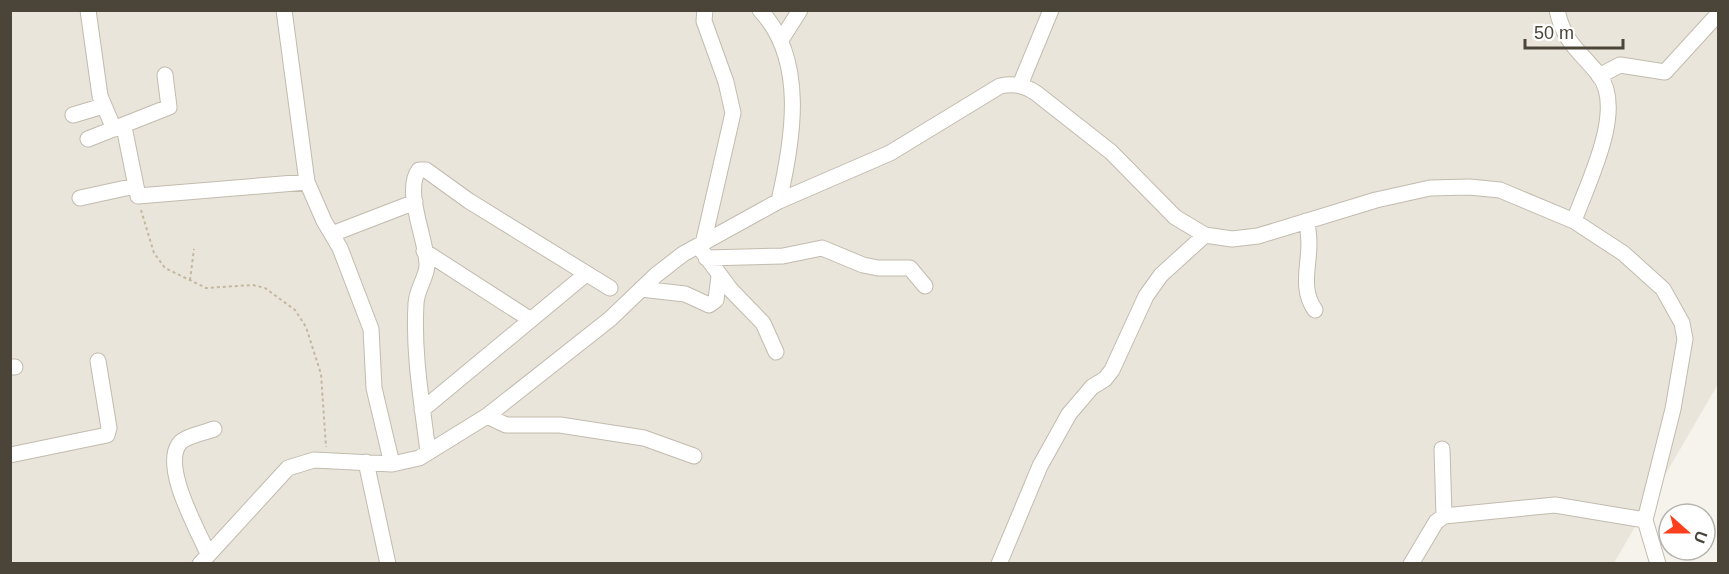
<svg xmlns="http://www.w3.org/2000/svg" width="1729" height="574" font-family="Helvetica,sans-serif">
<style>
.residential{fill:#eae5da}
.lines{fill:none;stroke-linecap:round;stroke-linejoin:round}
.minor-casing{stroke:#c2bbae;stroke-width:17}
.path{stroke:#c4b79f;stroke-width:2;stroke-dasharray:3 3;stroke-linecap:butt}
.minor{stroke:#fff;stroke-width:15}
</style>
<rect width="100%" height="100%" fill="#f6f3ec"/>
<path class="residential" d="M10 11H1718V384L1614 563H11Z"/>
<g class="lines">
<defs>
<path id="minor" d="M88 10 100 96 114 129
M284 10 307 182 324 221 340 248 371 329 374 388 392 464
M760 10C807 60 793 140 779 201
M1557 10C1564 43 1580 51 1599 75 1626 110 1587 184 1574 221
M781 40 800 10
M1599 76 1620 65 1665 72 1718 14
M1020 85 1051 10
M73 115 103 106
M124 127 138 196 307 182
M88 139 169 107 165 75
M80 198 135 186
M1306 221C1316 255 1296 283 1315 310
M332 234 415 202
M703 244 733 113 726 82 704 21 705 10
M424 251 531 320
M702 251 731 290 763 323 776 352
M706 258 783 256 822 248 863 265 878 268H910L925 286
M641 289 685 294 709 305 716 300 719 276
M10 367H15
M422 410 586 274
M487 416 506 425H560L644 438 694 456
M1442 449 1444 516 1555 505 1645 520
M428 452C422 403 413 354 416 304 416 290 427 277 427 265 427 241 403 190 419 170H426L469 201 610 288
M10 455 107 435 109 428 98 361
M366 462 388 564
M208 554C198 530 162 468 179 444 185 436 204 433 214 429
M200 564 288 468 314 460 392 464 419 458 487 416 610 319 656 275 683 254 779 201 890 153 1000 86C1014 83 1024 85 1036 93L1111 152 1175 217 1205 235 1232 239 1258 236 1376 200 1430 188 1469 187 1500 190 1574 221 1623 253 1663 289 1682 323 1685 339 1673 409 1645 520 1658 564
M999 564 1040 466 1069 414 1092 387 1105 379 1112 370 1146 296 1161 275 1205 235
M1411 564 1436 522 1444 516"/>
</defs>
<use href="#minor" class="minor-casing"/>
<path class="path" d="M141 210 154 253 165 268 206 288 253 285 265 288 295 310 306 327 321 374 326 447
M190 280 194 249"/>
<use href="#minor" class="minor"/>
</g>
<rect width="1729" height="574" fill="none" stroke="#4b4439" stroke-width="24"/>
<g transform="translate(1687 532) rotate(111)"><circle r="28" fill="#ffffff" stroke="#b7b4b0" stroke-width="1.5"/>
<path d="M0-4.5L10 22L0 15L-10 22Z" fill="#fc3f1d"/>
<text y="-9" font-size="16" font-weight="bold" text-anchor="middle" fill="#4b4439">U</text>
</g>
<path d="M1525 39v9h98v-9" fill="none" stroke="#4b4439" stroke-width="3"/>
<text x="1534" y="39" font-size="18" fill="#4b4439" stroke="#ffffff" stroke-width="4.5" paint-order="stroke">50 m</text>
</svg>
